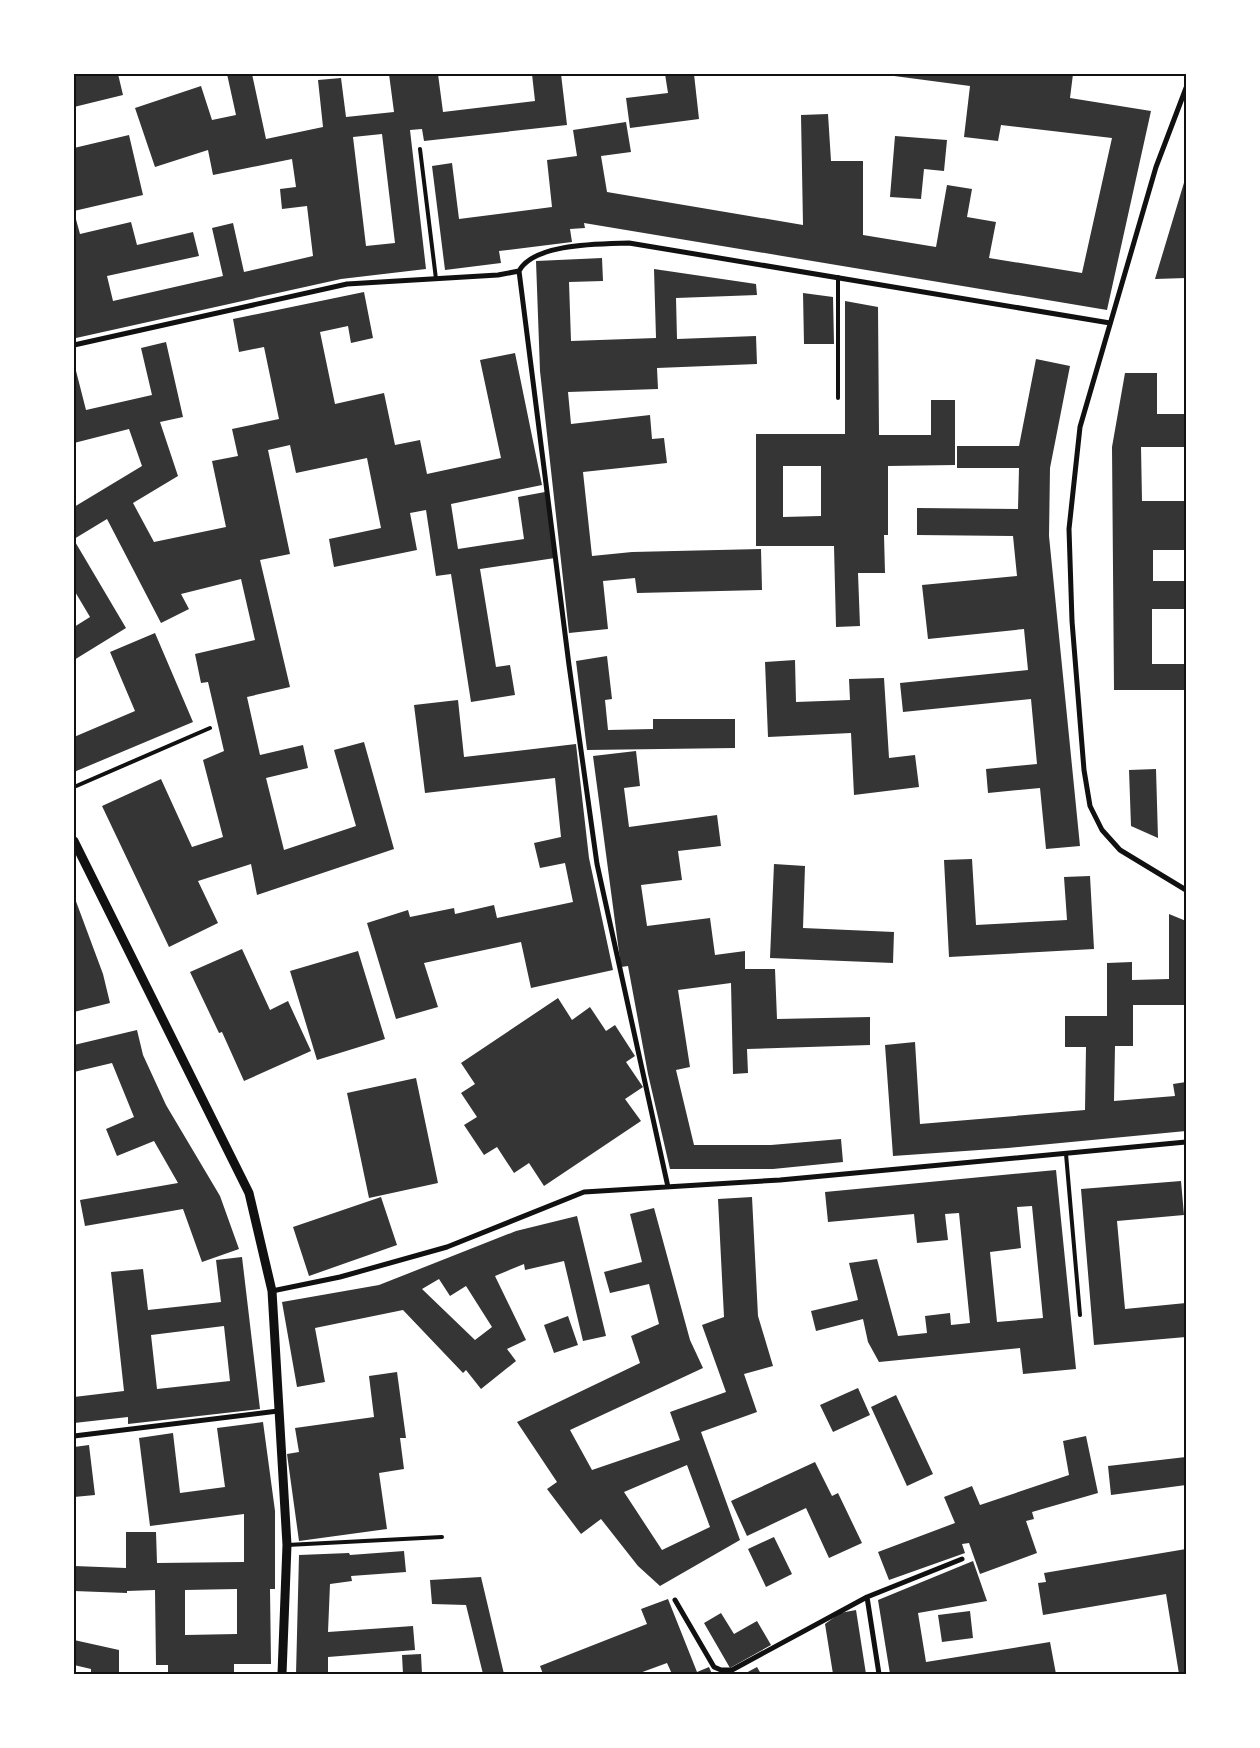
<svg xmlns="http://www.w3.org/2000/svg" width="1260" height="1748" font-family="Rubik,sans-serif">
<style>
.building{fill:#353535;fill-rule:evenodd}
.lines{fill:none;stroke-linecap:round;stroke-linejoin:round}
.service{stroke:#111;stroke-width:4}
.minor{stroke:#111;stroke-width:5}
.tertiary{stroke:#111;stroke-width:9}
.neatline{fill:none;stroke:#111;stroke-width:2}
</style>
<rect width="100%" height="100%" fill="#fff"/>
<path class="building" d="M74 74H118L123 95 74 107Z
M227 74H252L266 139 323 127 318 80 341 78 346 117 394 112 389 74H438L443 112 535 101 532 74H561L567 125 424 141 422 129 410 130 426 269 341 279 76 338 74 212 80 234 131 222 137 245 193 232 199 256 107 276 113 301 223 276 212 228 233 223 244 272 313 256 307 206 282 209 280 189 296 187 292 159 213 175 208 150 155 167 135 108 201 86 212 120 236 115ZM382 134 395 243 366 246 353 137Z
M665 74H694L699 119 630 128 626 98 668 93Z
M879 74H1073L1070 98 1151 111 1107 310 584 223 585 228 570 229 572 242 499 251 501 263 445 270 432 166 452 163 459 219 552 207 547 160 577 156 573 130 626 122 631 152 601 156 607 192 803 225 801 115 828 114 831 161H863V235L936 247 947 185 972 189 967 217 996 222 989 258 1082 273 1112 138 1001 125 998 141 964 137 970 86Z
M129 135 143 195 74 211V148Z
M895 136 947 140 944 171 924 169 921 199 890 197Z
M1186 176V278L1155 279Z
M602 258 603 281 569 282 571 341 656 338 654 269 756 284 757 295 676 298 677 339 756 336 757 364 657 368 658 389 568 392 571 424 650 415 652 439 664 438 667 463 583 472 592 556 632 552 761 549 762 590 637 593 635 578 603 581 608 629 569 633 540 371 536 261Z
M364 292 373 338 351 343 348 326 320 332 335 404 384 393 395 445 420 440 427 474 501 458 480 360 515 353 542 485 451 504 458 549 524 539 518 497 545 492 555 558 480 569 496 667 510 665 515 695 471 702 451 574 436 576 426 510 410 513 417 550 334 567 329 539 381 528 367 458 296 473 290 445 268 450 290 554 260 560 290 687 247 697 260 755 303 745 308 768 266 778 284 850 356 826 334 750 364 742 394 849 257 895 251 864 198 881 218 923 169 947 102 806 161 779 192 847 223 837 203 760 224 751 208 682 201 683 195 654 255 640 241 579 181 594 189 609 161 623 107 519 74 539V507L142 466 129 429 74 443V363L86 410 152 395 141 348 166 342 183 417 160 422 178 476 133 503 154 542 226 527 212 461 238 456 232 429 279 419 264 347 239 352 233 319Z
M803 293 833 297 834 344H804Z
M845 301 878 307 879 435H931V400H955V465L888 466V535H884L885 573H858L860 626 836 627 834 546H756V434H845ZM783 466H821V516L783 517Z
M1036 359 1070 366 1050 468 1049 536 1080 846 1046 849 1040 788 988 793 986 769 1037 764 1031 699 903 712 900 683 1028 670 1024 629 928 639 922 585 1017 576 1013 536 917 535V508L1018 509 1019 468H957V446H1019Z
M1125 373H1157V414H1186V455L1184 447H1141L1142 501H1186V550H1153V581H1186V609H1152V664H1186V690H1114L1112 447Z
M74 540 126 628 74 660V627L90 617 74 590Z
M155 633 193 722 74 772V737L135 711 110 652Z
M607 656 612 699 605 700 608 730 653 729V719H735V748L587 750 576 661Z
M795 660 796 702 850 700 849 679 884 678 889 758 915 755 919 787 854 795 851 733 768 737 765 662Z
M458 700 464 757 576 744 589 858 613 970 531 988 521 942 424 963 438 1007 396 1019 367 923 408 910 410 917 454 908 455 914 494 905 497 918 573 902 565 863 540 868 534 843 561 837 555 778 425 793 414 705Z
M636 751 640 786 624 788 629 827 717 815 721 846 678 851 682 880 641 885 647 926 710 918 715 955 745 951V969H775L777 1019 870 1017V1045L747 1049 748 1073 733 1074 731 983 678 990 690 1067 676 1070 694 1145H771L841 1139 843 1162 773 1169H670L648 1074 628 966 621 967 593 756Z
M1156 769 1158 838 1131 826 1129 770Z
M972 859 976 925 1067 920 1064 877 1090 876 1094 949 949 957 944 860Z
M774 864 805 866 803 928 894 932 893 963 770 958Z
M74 896 103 974 110 1003 74 1012Z
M1169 914 1186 921V1005H1133V1046H1115L1114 1101 1175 1096 1173 1084 1186 1082V1131L1008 1148 893 1156 885 1045 915 1042 920 1124 1085 1110 1086 1047H1065V1016H1107V963L1132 962V980L1169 979Z
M242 949 270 1010 288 1001 311 1051 244 1081 222 1032 219 1033 190 972Z
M358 951 385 1039 317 1060 290 971Z
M558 998 572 1020 590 1007 606 1031 615 1025 635 1056 626 1062 643 1087 625 1099 641 1121 544 1186 529 1163 514 1173 497 1147 484 1155 464 1125 477 1117 461 1093 475 1084 461 1063Z
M137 1030 143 1055 166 1105 220 1196 239 1249 202 1262 183 1209 85 1226 80 1200 178 1183 154 1141 117 1156 106 1129 134 1117 112 1063 74 1072V1045Z
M416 1078 438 1183 369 1198 347 1093Z
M1056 1170 1076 1369 1023 1374 1020 1348 879 1362 868 1342 863 1319 816 1331 811 1311 858 1300 849 1263 877 1259 898 1336 927 1333 925 1316 950 1313 951 1325 970 1323 959 1213 945 1214 948 1240 917 1243 914 1214 828 1222 825 1192ZM1032 1206 1043 1318 997 1322 990 1252 1021 1248 1017 1207Z
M1181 1181 1184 1215 1117 1221 1125 1309 1186 1303V1337L1094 1345 1081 1189Z
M381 1197 397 1245 309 1276 293 1227Z
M752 1197 758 1316 773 1366 744 1374 757 1412 701 1432 740 1540 660 1586 638 1566 601 1519 581 1534 547 1489 557 1482 517 1422 640 1363 631 1336 659 1324 649 1284 610 1293 604 1272 642 1262 630 1214 654 1208 690 1340 703 1368 570 1430 592 1470 680 1440 670 1412 726 1392 702 1325 724 1317 718 1199ZM687 1465 710 1527 662 1550 624 1492Z
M577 1216 606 1336 583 1341 564 1261 525 1270 524 1264 495 1276 526 1340 507 1349 516 1361 481 1389 466 1370 463 1373 403 1310 315 1328 325 1382 297 1387 282 1302 379 1285 516 1231ZM439 1279 450 1296 466 1286 492 1327 475 1340 422 1289Z
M242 1257 260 1409 128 1424V1417L74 1423V1397L124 1391 111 1272 143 1269 148 1310 221 1302 216 1260ZM224 1326 230 1381 157 1389 151 1335Z
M568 1316 578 1345 554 1353 544 1325Z
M397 1372 406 1438H400L404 1469 379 1473 387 1529 299 1541 287 1454 299 1452 295 1428 374 1417 369 1376Z
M858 1388 870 1415 833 1432 820 1405Z
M896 1395 933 1474 907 1486 871 1407Z
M263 1422 275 1511V1589H270L271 1664H234V1674H168V1665H156L155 1590 127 1591V1593L74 1591V1566L126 1568V1532H156L157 1563 244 1562V1514L150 1526 139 1438 173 1433 180 1493 225 1487 217 1428ZM237 1589V1634L185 1635V1590Z
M1086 1436 1098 1493 1032 1512 1034 1519 1026 1521 1037 1553 980 1574 969 1543 962 1544 965 1553 889 1580 878 1552 955 1523 944 1497 972 1486 980 1505 1069 1475 1063 1441Z
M89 1445 95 1495 74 1497V1447Z
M1186 1457V1485L1111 1495 1108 1466Z
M815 1462 832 1496 838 1493 862 1543 829 1558 806 1508 747 1536 731 1501Z
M774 1537 792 1574 766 1587 748 1549Z
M1186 1549V1674H1179L1166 1594 1043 1615 1038 1583 1046 1582 1044 1573Z
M404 1551 406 1572 351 1576 352 1581 330 1584 328 1632 413 1626 415 1650 328 1657V1674H296L299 1555 349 1553 350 1555Z
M973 1561 987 1601 918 1613 926 1662 1050 1642 1056 1674H890L878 1600Z
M481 1577 504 1674H483L466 1605 432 1604 430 1580Z
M668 1599 697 1672 709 1667 712 1674H672L667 1663 637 1674H543L540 1666 647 1624 641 1609Z
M856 1610 866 1674H833L825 1624 840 1613Z
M970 1611 973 1638 942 1642 938 1615Z
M721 1613 734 1634 757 1621 771 1645 730 1668 704 1623Z
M74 1640 119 1650V1674H91V1669L74 1665Z
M421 1654 422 1674H403L402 1655Z
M757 1667 761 1674H744Z"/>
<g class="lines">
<path class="service" d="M420 149 436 279
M838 277V398
M74 787 210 728
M1066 1154 1080 1315
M287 1545 442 1537"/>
<path class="minor" d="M1186 88 1156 167 1080 427 1069 529 1072 621 1084 770 1090 806 1102 830 1120 850 1186 890
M519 271 569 665 597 864 668 1187
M74 345 347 284 498 275 519 271C534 243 600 244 629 243L1110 323
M272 1291 340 1277 447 1247 584 1192 780 1180 1186 1142
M74 1436 278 1411
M867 1597 879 1674
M675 1600 714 1667 721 1670H732L867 1597 962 1559"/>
<path class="tertiary" d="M74 841 249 1193 272 1291 287 1545 282 1674"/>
</g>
<rect width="1260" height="1748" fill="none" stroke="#ffffff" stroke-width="150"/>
<rect x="75" y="75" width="1110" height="1598" class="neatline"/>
</svg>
